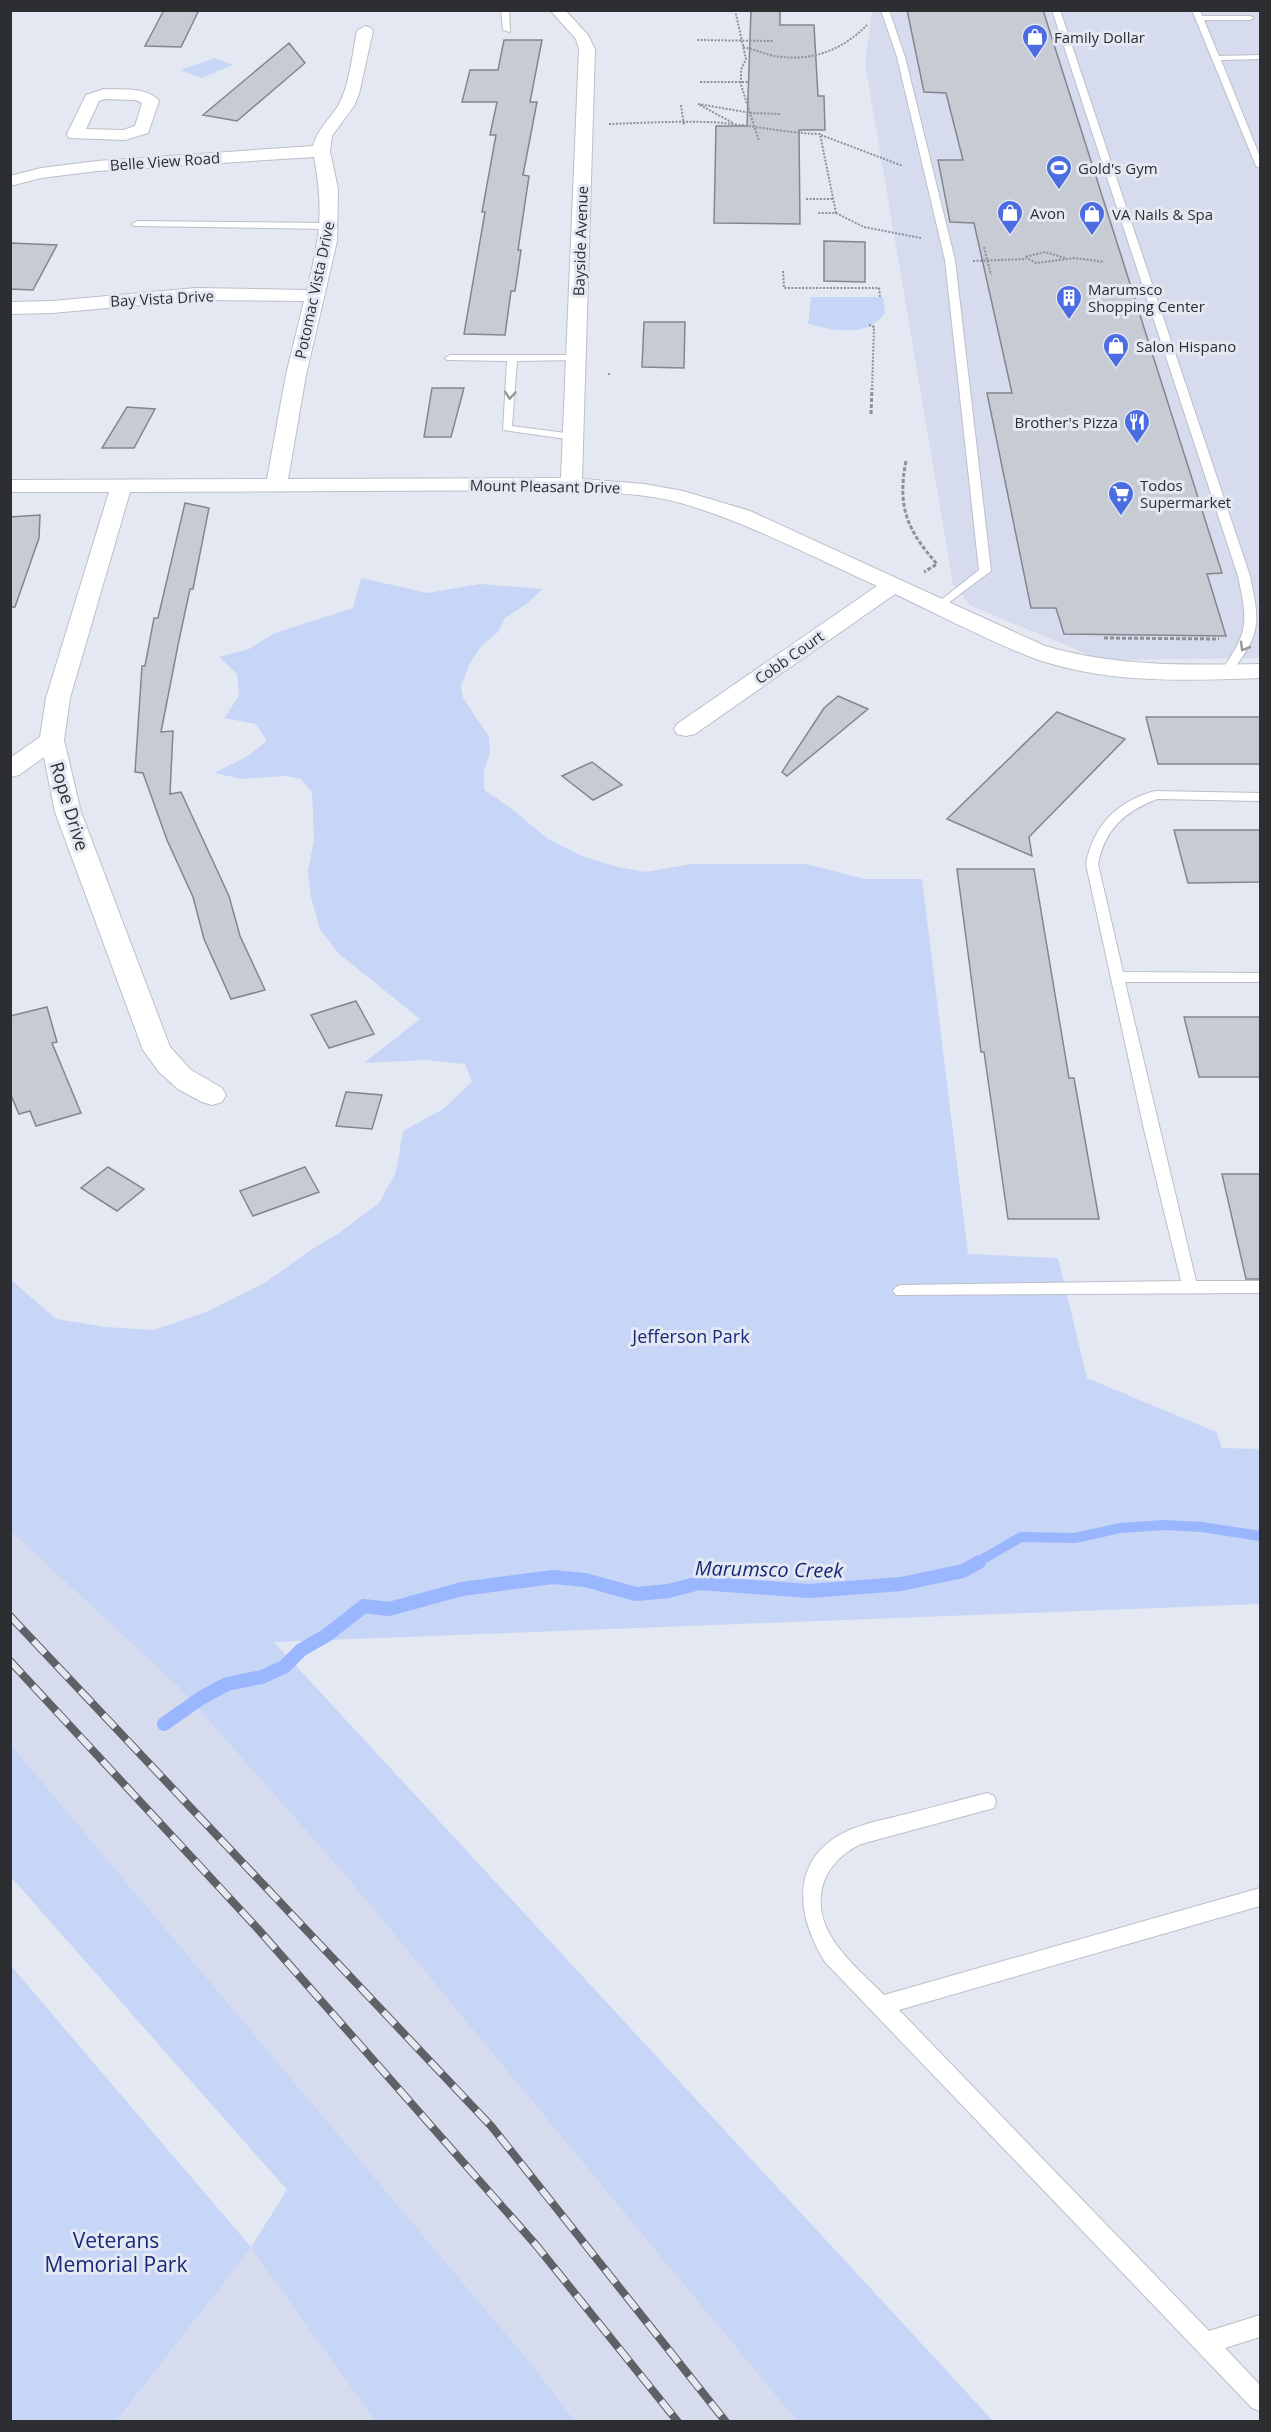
<svg xmlns="http://www.w3.org/2000/svg" width="1271" height="2432" font-family="'Open Sans',sans-serif">
<style>
.built{fill:#d6dced}
.green{fill:#c7d5f7}
.lines{fill:none;stroke-linecap:round;stroke-linejoin:round}
.stream-far1{stroke:#9ab6fe;stroke-width:10}
.stream{stroke:#9ab6fe;stroke-width:14}
.building{fill:#c7cbd4;stroke:#83868f;stroke-width:1.5}
.service-casing{stroke:#bbbfc8;stroke-width:2}
.minor-casing{stroke:#bbbfc8;stroke-width:2}
.path-far1{stroke:#8e9198;stroke-width:2;stroke-dasharray:2 1.5;stroke-linecap:butt}
.path{stroke:#8e9198;stroke-width:3;stroke-dasharray:4 2;stroke-linecap:butt}
.service{fill:#fff;fill-rule:evenodd}
.minor{fill:#fff;fill-rule:evenodd}
.rail-casing{stroke:#5f6166;stroke-width:8}
.rail{stroke:#e4e8f2;stroke-width:6;stroke-dasharray:17;stroke-linecap:butt}
.oneway{stroke:#969698}
.labels{text-anchor:middle;dominant-baseline:central;stroke-width:6;stroke-linejoin:round;paint-order:stroke}
.far-poi-label{font-size:15px;fill:#2d2e32;stroke:#e4e8f2;text-anchor:start}
.far-street-label{font-size:15px;fill:#2d2e32;stroke:#e4e8f2}
.street-label{font-size:18px;fill:#2d2e32;stroke:#e4e8f2}
.park-label{font-size:18px;fill:#172879;stroke:#e4e8f2}
.water-label{font-size:20px;font-style:italic;fill:#162778;stroke:#e4e8f2}
.near-park-label{font-size:21px;fill:#172879;stroke:#e4e8f2}
</style>
<rect width="100%" height="100%" fill="#e4e8f2"/>
<path class="built" d="M872 11H1260V658L1121 660 1092 656 971 606 953 584 865 63Z
M10 1495 347 1877 835 2421H575L532 2365 11 1745Z
M251 2248 375 2421 117 2422Z"/>
<path class="green" d="M215 58 233 65 201 78 181 70Z
M811 297H883L885 313C866 339 834 330 808 324Z
M361 578 428 593 480 584 543 589 525 605 505 618 498 632 483 644 470 663 461 686 463 698 489 737 490 753 484 771V790L508 806 548 839 582 856 617 867 645 872 692 864H806L865 879H922L968 1254 1058 1258 1087 1378 1216 1432 1222 1448 1260 1449V1604L274 1642 993 2421H797L347 1877 180 1688 11 1531 10 1279 56 1319 105 1327 154 1330 209 1311 263 1284 317 1246 338 1234 379 1203 396 1172 403 1131 443 1109 472 1082 465 1064 425 1060 364 1063 420 1019 338 953 320 929 311 897 308 871 314 840 312 792 301 779 285 776 242 779 214 773 248 756 267 741 256 724 224 718 239 696 237 674 219 657 249 649 275 633 353 608Z
M11 1745 532 2365 575 2421H375L251 2248 117 2421H11V1966L251 2247 287 2190 11 1877Z"/>
<g class="lines">
<path class="stream-far1" d="M976 1563 1021 1537 1075 1538 1120 1528 1164 1525 1202 1527 1260 1536"/>
<path class="stream" d="M164 1724 201 1698 227 1684 262 1677 284 1667 301 1650 327 1635 364 1606 389 1609 462 1589 553 1577 585 1580 636 1594 669 1591 699 1583 809 1591 901 1584 963 1571 979 1562"/>
</g>
<path class="building" d="M164 10H199L181 47 145 46Z
M751 10H780V25H814L818 96H824L825 130H799L800 224 714 223 716 126H747Z
M907 10H1043L1222 573 1207 574 1226 636 1064 634 1056 608H1031L987 393H1012L974 223 950 222 938 160H963L946 93 924 92Z
M504 40H542L530 102H537L523 175 529 176 518 250H521L515 291H511L505 335 464 334 485 212H482L496 135H490L497 102H462L470 70H498Z
M289 43 305 63 237 121 203 115Z
M824 241 865 242V282L824 281Z
M10 243 57 245 33 290 10 289Z
M644 322H685L684 368 642 367Z
M432 388H464L451 437H424Z
M127 407 155 409 134 448H102Z
M185 503 209 508 193 589H190L179 640 161 732 173 731 170 794 181 792 229 896 240 936 265 990 231 999 204 939 193 897 167 840 143 773 135 772 142 666H145L154 618H158Z
M40 515 39 538 15 607H10V517Z
M838 696 868 709 787 776 782 772 824 708Z
M1057 712 1125 739 1029 837 1032 856 947 819Z
M1146 717H1260V764H1158Z
M592 762 622 785 593 800 562 776Z
M1174 830H1260V882L1188 883Z
M957 869H1034L1069 1078H1074L1099 1219H1008L984 1052H981Z
M356 1001 374 1034 329 1048 311 1015Z
M47 1007 57 1042 52 1043 81 1113 36 1126 30 1111 19 1114 10 1093V1016Z
M1184 1017H1260V1077H1199Z
M346 1092 382 1095 372 1129 336 1126Z
M108 1167 144 1189 117 1211 81 1188Z
M305 1167 319 1192 253 1216 240 1191Z
M1222 1174H1260V1279H1246Z"/>
<g class="lines">
<defs>
<path id="service" d="M501 10H509L510 32 503 30Z
M881 10H889L905 57 955 260 991 571 940 609 934 606 936 604 979 570 945 260 897 57Z
M1052 10H1060L1250 576C1260 624 1261 633 1231 673L1227 675 1221 671C1249 631 1248 623 1238 576Z
M1192 10H1200L1202 16H1250L1254 18 1250 20H1204L1219 56 1260 55V59L1221 60 1260 157V168L1256 166Z
M137 221 330 223 335 226 330 229 134 226 132 224Z
M450 355H579V359L576 360 517 361 512 426 573 434 578 437 573 440 503 430 507 361 447 360 445 358Z
M1155 791 1260 793V801L1157 799C1124 812 1105 829 1098 864L1123 972 1260 973V982H1125L1196 1281H1260V1293L896 1295 893 1291 896 1287 901 1285 1181 1281 1143 1125 1086 864C1093 826 1117 801 1155 791Z
M987 1793 994 1796 996 1802 994 1808 861 1844C817 1865 808 1909 839 1948 852 1965 869 1980 884 1995L1260 1888V1906L899 2010 1209 2331 1260 2315V2337L1225 2348 1260 2385V2411L1252 2408 825 1962C800 1922 789 1870 833 1839 853 1825 879 1821 902 1815 931 1808 959 1800 987 1793Z"/>
<path id="minor" d="M550 10H565L588 35 595 49 582 479 644 484 683 491 750 511 1045 646C1116 667 1187 665 1260 664V678C1184 681 1101 684 1028 656 983 638 939 615 895 594L695 734 686 736 677 734 674 729 677 724 877 586C813 557 749 523 681 503 646 493 607 493 571 490L130 492 70 698 64 740 81 812 170 1047 191 1070 222 1088 226 1095 222 1102 212 1105 202 1102 178 1089 159 1072 143 1050 55 812 44 757 19 775 10 777V758L40 737 46 698 109 492H10V480L267 479 286 375 304 301 196 300 52 313 10 314V302L52 301 196 288 307 290C320 238 324 210 314 157L97 171 41 178 10 186V176L41 168 97 161 313 146C317 130 329 120 338 106 350 85 352 54 357 31L365 26 371 28 373 31 359 94 354 106 332 136 330 151 338 189 337 241 306 375 288 479 561 478 579 49 576 39Z
M104 89C121 90 147 86 159 101L148 133 125 140 69 138 67 134 86 95ZM105 99 136 100 142 103 135 126 123 130 86 129 99 101Z"/>
</defs>
<use href="#service" class="service-casing"/>
<use href="#minor" class="minor-casing"/>
<path class="path-far1" d="M735 10 746 59 741 70V85L759 141
M697 40 773 41
M743 47C754 49 764 54 774 56 811 62 841 51 867 25
M700 82H749
M698 104 751 113 781 114
M681 105 684 125
M700 105 733 123
M609 124C641 123 674 121 706 122 744 123 781 133 820 134L836 213H818
M821 135 903 166
M806 199H833
M836 213 864 227 921 238
M984 247 991 275
M1065 258 1045 252 1025 257 1036 263 1075 258 1104 262
M973 261 1026 259
M783 271 784 288H879L880 297
M869 325 874 327 872 390
M608 374H611"/>
<path class="path" d="M871 414 872 388
M906 461C897 507 907 530 937 564L924 572
M1104 638 1219 639"/>
<use href="#service" class="service"/>
<use href="#minor" class="minor"/>
<defs>
<path id="rail" d="M10 1616 492 2127 726 2422
M10 1661 258 1929 536 2245 678 2422"/>
</defs>
<use href="#rail" class="rail-casing"/>
<use href="#rail" class="rail"/>
</g>
<defs><path id="oneway-chevron" d="M-2-3.5L2.5 0L-2 3.5" fill="none" stroke-width="1.6" stroke-linecap="round" stroke-linejoin="round" transform="scale(1.5)"/></defs>
<g class="oneway">
<use href="#oneway-chevron" transform="translate(510 395) rotate(94)"/>
<use href="#oneway-chevron" transform="translate(1244 647) rotate(121)"/>
</g>
<defs>
<symbol id="shop-pin" viewBox="-11 -11 22 30"><path d="M0 17L-7.5 6A9.5 9.5 0 1 1 7.5 6Z" fill="#4c6de1" stroke="#e4e8f2"/><path d="M-5-2.5h2.3a2.7 3.5 0 0 1 5.4 0H5L5.5 6h-11ZM-1.5-2.5h3a1.5 2.3 0 0 0-3 0Z" fill="#fff"/></symbol>
<symbol id="stadium-pin" viewBox="-11 -11 22 30"><path d="M0 17L-7.5 6A9.5 9.5 0 1 1 7.5 6Z" fill="#4c6de1" stroke="#e4e8f2"/><path d="M0-5a6.5 5 0 1 0 0 10a6.5 5 0 1 0 0-10ZM-3.5-1.8h7v3.6h-7Z" fill="#fff"/></symbol>
<symbol id="building-pin" viewBox="-11 -11 22 30"><path d="M0 17L-7.5 6A9.5 9.5 0 1 1 7.5 6Z" fill="#4c6de1" stroke="#e4e8f2"/><path d="M-4-6H4V6H1V3H-1V6H-4ZM-2.5-4.3h1.7v1.8h-1.7ZM.8-4.3h1.7v1.8H.8ZM-2.5-1h1.7V.8h-1.7ZM.8-1h1.7V.8H.8Z" fill="#fff"/></symbol>
<symbol id="restaurant-pin" viewBox="-11 -11 22 30"><path d="M0 17L-7.5 6A9.5 9.5 0 1 1 7.5 6Z" fill="#4c6de1" stroke="#e4e8f2"/><path d="M-5-6h1v4h1v-4h1v4h1v-4h1v5L-1.5 .5V6h-2V.5L-5-1ZM5-6V6H3V1.5H1.5Q1.5-4 5-6Z" fill="#fff"/></symbol>
<symbol id="supermarket-pin" viewBox="-11 -11 22 30"><path d="M0 17L-7.5 6A9.5 9.5 0 1 1 7.5 6Z" fill="#4c6de1" stroke="#e4e8f2"/><path d="M-6-5.5h2.5l.6 2H6L4.5 2H-2.5L-4.4-4H-6ZM-1.5 3.2a1.3 1.3 0 1 0 .1 0ZM3 3.2a1.3 1.3 0 1 0 .1 0Z" fill="#fff"/></symbol>
</defs>
<g fill-rule="evenodd">
<use href="#shop-pin" x="1020" y="22" width="30" height="40"/>
<use href="#stadium-pin" x="1044" y="153" width="30" height="40"/>
<use href="#shop-pin" x="995" y="198" width="30" height="40"/>
<use href="#shop-pin" x="1077" y="199" width="30" height="40"/>
<use href="#building-pin" x="1054" y="283" width="30" height="40"/>
<use href="#shop-pin" x="1101" y="331" width="30" height="40"/>
<use href="#restaurant-pin" x="1122" y="407" width="30" height="40"/>
<use href="#supermarket-pin" x="1106" y="479" width="30" height="40"/>
</g>
<g class="labels">
<g class="far-poi-label">
<text x="1054" y="37">Family Dollar</text>
<text x="1078" y="168">Gold's Gym</text>
<text x="1030" y="213">Avon</text>
<text x="1112" y="214">VA Nails &amp; Spa</text>
<text x="1088" y="289">Marumsco<tspan x="1088" dy="17">Shopping Center</tspan></text>
<text x="1136" y="346">Salon Hispano</text>
<text x="1118" y="422" text-anchor="end">Brother's Pizza</text>
<text x="1140" y="485">Todos<tspan x="1140" dy="17">Supermarket</tspan></text>
</g>
<g class="far-street-label">
<text transform="translate(165 161) rotate(-4)">Belle View Road</text>
<text transform="translate(580 241) rotate(-88)">Bayside Avenue</text>
<text transform="translate(314 290) rotate(-78)">Potomac Vista Drive</text>
<text transform="translate(162 298) rotate(-3)">Bay Vista Drive</text>
<text transform="translate(545 486) rotate(1)">Mount Pleasant Drive</text>
<text transform="translate(789 657) rotate(-35)">Cobb Court</text>
</g>
<g class="street-label">
<text transform="translate(70 806) rotate(73)">Rope Drive</text>
</g>
<g class="park-label">
<text x="691" y="1336">Jefferson Park</text>
</g>
<g class="water-label">
<text transform="translate(769 1569) rotate(1)">Marumsco Creek</text>
</g>
<g class="near-park-label">
<text x="116" y="2240">Veterans<tspan x="116" dy="24">Memorial Park</tspan></text>
</g>
</g>
<rect width="1271" height="2432" fill="none" stroke="#2d2e32" stroke-width="24"/>
</svg>
